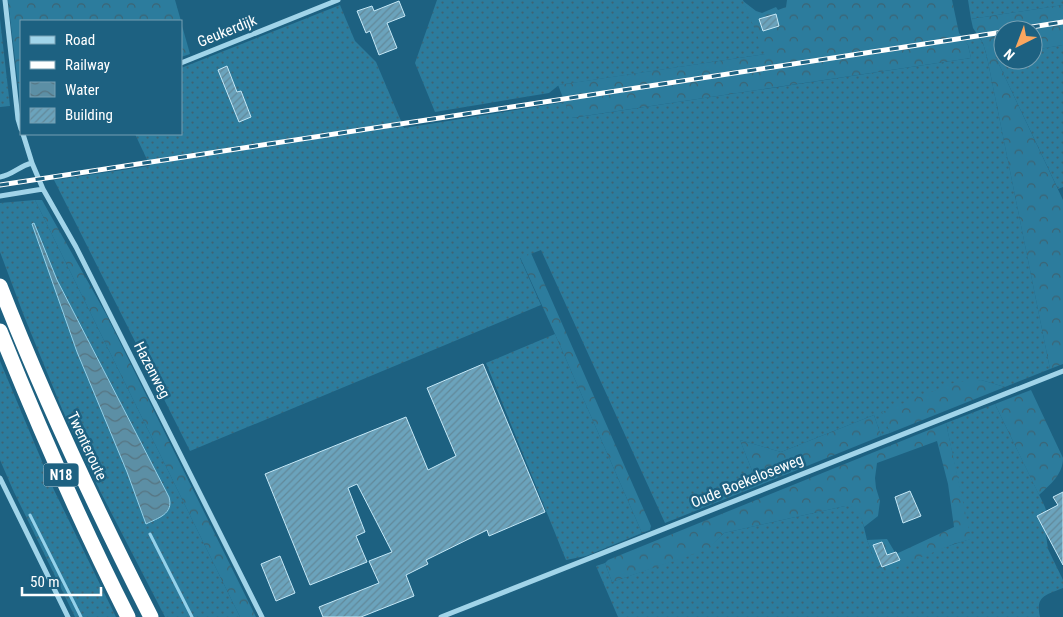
<svg xmlns="http://www.w3.org/2000/svg" width="1063" height="617" font-family="'Roboto Condensed',sans-serif">
<style>
.grass{fill:url(#grass-dots);fill-rule:evenodd}
.forest{fill:url(#forest-crowns)}
.water{fill:url(#water-waves);stroke:#94d2eb}
.lines{fill:none;stroke-linecap:round;stroke-linejoin:round}
.stream{stroke:#94d2eb;stroke-width:3}
.building{fill:url(#building-hatch);stroke:#c5e8f7}
.street{stroke:#a1d4e9;stroke-width:5}
.highway{stroke:#fff;stroke-width:15}
.rail-casing{stroke:#fff;stroke-width:5}
.rail{stroke:#1d6181;stroke-width:3;stroke-dasharray:9;stroke-linecap:butt}
.labels{text-anchor:middle;dominant-baseline:central;stroke-width:5;stroke-linejoin:round;paint-order:stroke}
.shield{fill:#1d6181;stroke:#bbd0d9;stroke-width:1}
.shield-label{font-size:14px;font-weight:bold;fill:#fff}
.street-label{font-size:15px;fill:#fff;stroke:#1d6181}
</style>
<defs>
<pattern id="grass-dots" width="8" height="8" patternUnits="userSpaceOnUse" patternTransform="scale(1.25)"><rect width="8" height="8" fill="#2c7c9d"/><path d="M2 2h.1M6 6h.1" fill="none" stroke="#3c6474" stroke-width="1.8" stroke-linecap="round"/></pattern>
<pattern id="forest-crowns" width="20" height="18" patternUnits="userSpaceOnUse" patternTransform="scale(1.25)"><rect width="20" height="18" fill="#2c7c9d"/><path d="M2 6a3 3 0 1 1 6 0M12 15a3 3 0 1 1 6 0" fill="none" stroke="#3c6474"/></pattern>
<pattern id="water-waves" width="16" height="10" patternUnits="userSpaceOnUse" patternTransform="scale(1.25)"><rect width="16" height="10" fill="#5c8fa5"/><path d="M0 5q4-4 8 0t8 0" fill="none" stroke="#567481"/></pattern>
<pattern id="building-hatch" width="6" height="6" patternUnits="userSpaceOnUse" patternTransform="scale(1.25)"><rect width="6" height="6" fill="#6ba3bc"/><path d="M-1 1l2-2M0 6l6-6M5 7l2-2" fill="none" stroke="#62899a"/></pattern>
</defs>
<rect width="100%" height="100%" fill="#1d6181"/>
<path class="grass" d="M437 0H743L766 54 559 85 549 93 435 112 415 63Z
M968 0H1063V5L971 19Z
M340 5 355 41 376 62 404 128 565 102 572 118 585 116 971 58 968 45 963 39 978 36 983 43 987 57 1050 369 1005 387 981 380 883 412 890 433 881 436 874 415 781 452 740 440 758 486 665 523 541 250 520 258 541 305 190 451 54 180 150 166 135 134H181V68Z
M0 19 10 106 0 107Z
M1063 45V187L1058 189 995 56 1003 54V60H1033V50Z
M35 200 240 617H165L99 489 62 409 24 316 0 252V203ZM32 224 57 280 169 497C174 513 158 518 146 523L127 472 77 352Z
M555 334 642 533 586 556 566 560 486 363Z
M0 361 54 490 116 617H75L13 490 0 460Z
M995 404 1045 507 1049 519 1046 535 1048 549 1063 580V588C1046 595 1035 596 1040 617H618L596 566 605 563 612 582 709 548 724 533 845 506H851L856 508 861 515 867 540 879 569 970 539 946 423Z"/>
<path class="forest" d="M8 0H175L181 21H21V110Z
M787 0H952L959 33 968 45 971 58 571 118 558 85 765 54 743 1 756 11 762 13 776 7 778 10 786 7Z
M1063 5V45L1033 50V30H1003V54L995 56 1063 200V364L1050 369 987 57 983 43 973 28 971 19Z
M181 22 190 54 181 57Z
M35 200H42L106 314 256 617H240Z
M531 253 651 526 650 530 642 533 555 334 520 257Z
M981 380 1005 387 890 433 882 412 956 382Z
M1031 390 1063 458C1063 474 1051 484 1039 495L995 404Z
M874 415 881 436 758 486 740 440 781 452Z
M946 423 971 539 954 544 884 572 879 570 867 540 887 539 896 554 954 527 948 484 937 441 877 463 875 478 876 488 880 501 878 516 864 527C861 516 858 505 845 506L724 533 709 549 612 582 605 563 608 560Z"/>
<path class="water" d="M34 223 57 280 169 497C174 514 158 518 146 524L127 472 77 352 32 224Z"/>
<g class="lines">
<path class="stream" d="M30 515 81 617
M150 534 192 617"/>
</g>
<path class="building" d="M399 1 405 16 387 23 397 48 379 55 370 31 366 33 357 11 372 6 374 11Z
M776 14 779 26 763 31 759 19Z
M227 66 237 92 241 91 251 117 239 122 218 70Z
M483 364 545 512 489 536 487 530 426 560 428 564 406 575 414 596 361 617H323L319 607 379 583 369 561 392 552 357 484 348 488 365 532 356 536 367 562 310 585 265 474 406 417 428 470 456 456 427 388Z
M910 491 921 516 903 523 895 497Z
M1063 492V565L1037 516 1058 505 1053 497Z
M882 542 887 555 896 552 900 560 882 567 873 545Z
M280 556 295 593 276 601 261 564Z"/>
<g class="lines">
<path class="street" d="M5 0 18 119 21 129
M181 63 338 0
M23 134 32 163 43 189 76 247 262 617
M0 177C13 175 19 166 32 163
M0 196 43 189
M0 478 68 617
M441 617 1063 371"/>
<path class="highway" d="M0 286C44 399 96 509 151 617
M0 331C39 428 81 524 128 617"/>
<defs>
<path id="rail" d="M1013 30 1063 22
M0 185 1003 32"/>
</defs>
<use href="#rail" class="rail-casing"/>
<use href="#rail" class="rail"/>
</g>
<g class="labels">
<rect class="shield" x="43.5" y="463.5" width="35" height="23" rx="4"/>
<g class="shield-label">
<text x="61" y="475">N18</text>
</g>
<g class="street-label">
<text transform="translate(227 31) rotate(-22)">Geukerdijk</text>
<text transform="translate(152 370) rotate(63)">Hazenweg</text>
<text transform="translate(87 446) rotate(65)">Twenteroute</text>
<text transform="translate(747 481) rotate(-22)">Oude Boekeloseweg</text>
</g>
</g>
<rect x="20" y="20" width="162" height="115" fill="#1d6181" stroke="#77a0b3"/>
<rect x="30" y="36" width="25" height="8" fill="#a1d4e9" stroke="#77a0b3"/>
<text x="65" y="45" font-size="15" fill="#ffffff">Road</text>
<rect x="30" y="61" width="25" height="8" fill="#ffffff" stroke="#77a0b3"/>
<text x="65" y="70" font-size="15" fill="#ffffff">Railway</text>
<rect x="30" y="82" width="25" height="15" fill="url(#water-waves)" stroke="#77a0b3"/>
<text x="65" y="95" font-size="15" fill="#ffffff">Water</text>
<rect x="30" y="108" width="25" height="15" fill="url(#building-hatch)" stroke="#77a0b3"/>
<text x="65" y="120" font-size="15" fill="#ffffff">Building</text>
<g transform="translate(1018 45) rotate(222)"><circle r="24" fill="#1d6181" stroke="#77a0b3"/>
<path d="M0-4L9 19L0 12L-9 19Z" fill="#f9a65f"/>
<text y="-8" font-size="14" font-weight="bold" text-anchor="middle" fill="#ffffff">N</text>
</g>
<path d="M22 587v8h79v-8" fill="none" stroke="#ffffff" stroke-width="2.5"/>
<text x="30" y="587" font-size="15" fill="#ffffff" stroke="#1d6181" stroke-width="4" paint-order="stroke">50 m</text>
</svg>
